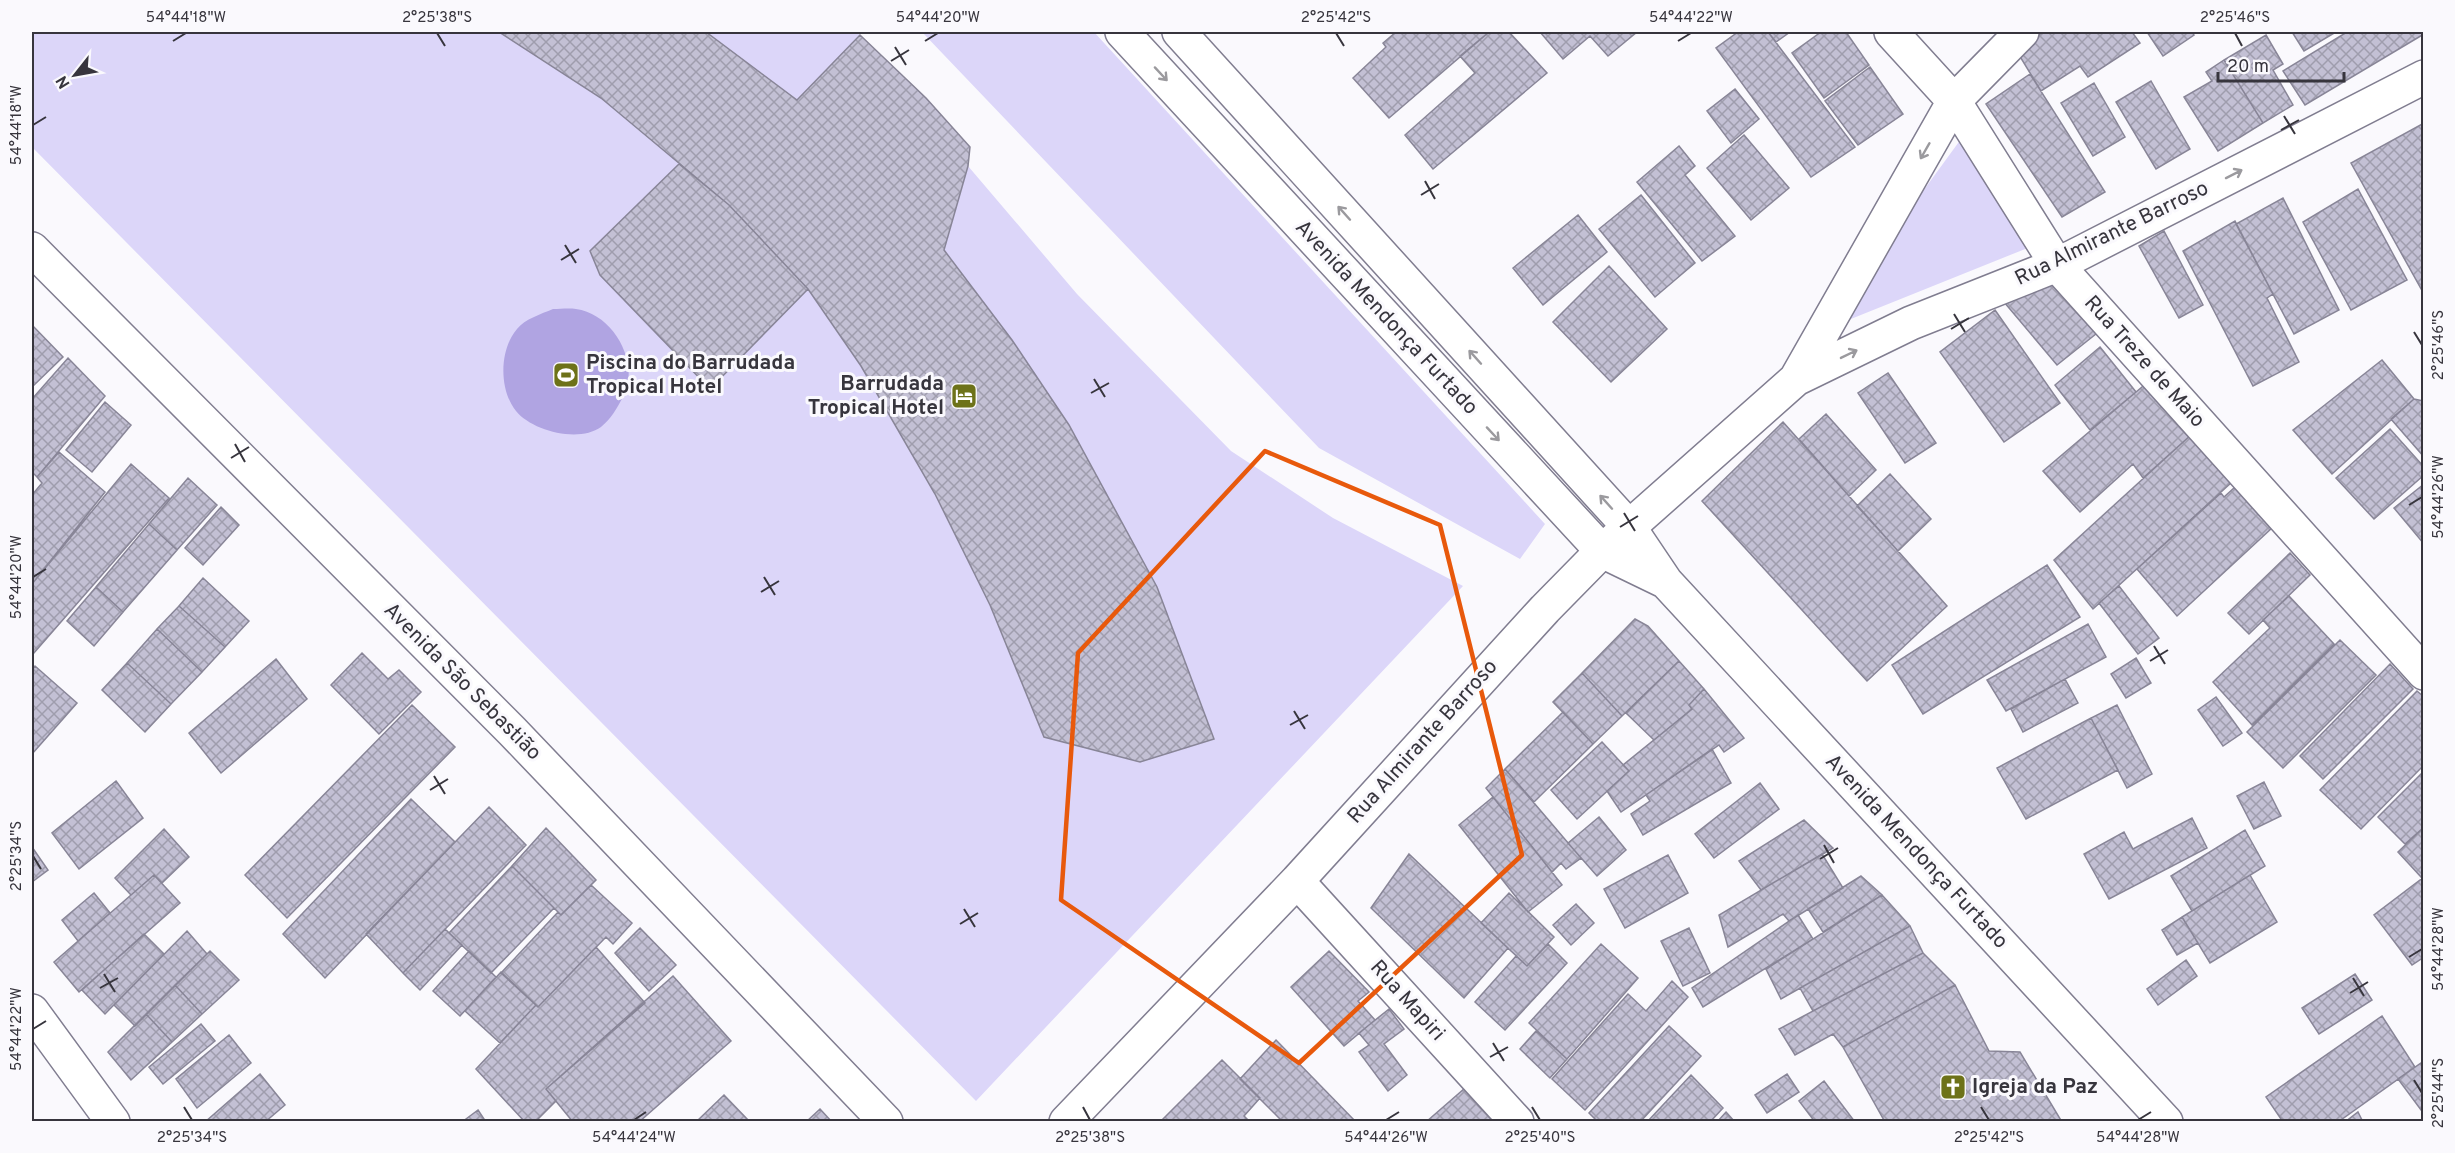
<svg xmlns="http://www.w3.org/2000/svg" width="2455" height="1153" font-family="Overpass,sans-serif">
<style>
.green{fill:#dcd6f9}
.water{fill:#b0a4e2}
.building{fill:url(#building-cross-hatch);stroke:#888597;stroke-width:1.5}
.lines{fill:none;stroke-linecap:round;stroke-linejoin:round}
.minor-casing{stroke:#807d90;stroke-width:36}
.tertiary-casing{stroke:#807d90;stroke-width:36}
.minor{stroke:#fff;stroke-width:33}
.tertiary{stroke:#fff;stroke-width:33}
.oneway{stroke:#9b9a9e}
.marked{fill:none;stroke:#e8590c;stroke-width:4.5;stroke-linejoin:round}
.ticks{fill:none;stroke:#37353d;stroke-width:2}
.labels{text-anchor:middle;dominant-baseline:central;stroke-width:6;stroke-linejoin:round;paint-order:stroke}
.street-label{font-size:21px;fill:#37353d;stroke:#faf9fd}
.poi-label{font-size:21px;font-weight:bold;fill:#37353d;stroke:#faf9fd;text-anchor:start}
.neatline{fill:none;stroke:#37353d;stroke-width:2}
.ticks-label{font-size:15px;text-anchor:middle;fill:#37353d}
</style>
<defs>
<pattern id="building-cross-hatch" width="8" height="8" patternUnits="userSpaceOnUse" patternTransform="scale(1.5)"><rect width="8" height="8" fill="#c3c0d4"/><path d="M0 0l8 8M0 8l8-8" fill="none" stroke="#9f9dad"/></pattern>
</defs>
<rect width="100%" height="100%" fill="#faf9fd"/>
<path class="green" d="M32 32H857L926 98 970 147 968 166 1077 294 1231 451 1333 518 1463 586 976 1101 32 147Z
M922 32H1094L1545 524 1520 559 1319 448Z
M1961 139 2045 241 1821 331Z"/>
<path class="water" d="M553 309C560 309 569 308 576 309 614 314 641 364 623 397 617 408 611 419 601 427 579 443 532 431 516 411 499 390 499 350 517 329 525 319 541 314 553 309Z"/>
<path class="building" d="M499 32H706L797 100 860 35 926 98 970 147 968 166 944 250 1012 340 1069 425 1157 587 1214 739 1140 762 1044 737 990 605 935 494 861 366 808 289 729 205 601 98Z
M1396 32H1489L1389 118 1353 78 1386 47 1383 43Z
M1489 32H1509L1547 73 1433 169 1405 135 1475 73 1460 56Z
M1540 32H1637L1608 56 1590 36 1563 59Z
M1738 32H1768L1855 147 1811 177 1716 48Z
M1768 32H1790L1776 42Z
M1821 32H1846L1869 65 1824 98 1792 53Z
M2043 32H2132L2140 43 2088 77 2080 66 2041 91 2016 50Z
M2147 32H2192L2194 35 2163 56Z
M2292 32H2336L2304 51Z
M2347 32H2424V34L2305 105 2283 71Z
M2266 35 2283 64 2273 70 2293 105 2263 123 2224 60Z
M2224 60 2263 123 2218 151 2184 97 2212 81 2206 72Z
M1870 67 1903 114 1858 145 1825 101Z
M2030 74 2105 192 2062 217 1986 104Z
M2151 81 2190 149 2156 169 2116 102Z
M2094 83 2125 137 2093 156 2061 103Z
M1735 89 1759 119 1731 143 1707 111Z
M2424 123V294L2351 163Z
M1744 135 1789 188 1751 220 1707 168Z
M1679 146 1695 166 1685 175 1735 236 1702 261 1637 182Z
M679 164 729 205 808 289 710 389 600 275 590 251Z
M2358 189 2407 280 2351 310 2303 222Z
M1641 195 1695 263 1655 297 1599 229Z
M2283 198 2339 310 2294 334 2236 224Z
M1578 215 1607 252 1543 305 1513 268Z
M2235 221 2273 294 2267 298 2299 362 2253 386 2183 251Z
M2164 231 2203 305 2179 318 2139 246Z
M1609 266 1667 329 1611 382 1553 322Z
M2059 279 2101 330 2057 365 2004 302Z
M1995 310 2060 403 2004 442 1940 352Z
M32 325 63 357 32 387Z
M2100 347 2136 392 2090 430 2055 385Z
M68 358 105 396 37 477 32 472V399Z
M2382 360 2414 399 2332 474 2293 430Z
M1888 373 1936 443 1905 463 1858 393Z
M2149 381 2192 434 2143 478 2133 464 2080 512 2043 471Z
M2414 399 2424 401V457L2391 419Z
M105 402 131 425 92 472 66 450Z
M1826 414 1876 470 1849 496 1799 439Z
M1783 422 1947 606 1867 681 1702 501Z
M2390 429 2424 467V475L2374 519 2336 478Z
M2192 434 2232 482 2093 609 2054 560Z
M59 452 105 492 32 584V495L42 483 37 477Z
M131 464 169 498 33 654 32 584Z
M1890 474 1931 519 1898 551 1857 506Z
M188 478 217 505 177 550 149 524Z
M2424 484V544L2394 508Z
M2235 487 2272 528 2177 616 2137 569 2221 493 2224 497Z
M221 507 239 525 203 565 185 548Z
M149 524 177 550 123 612 96 587Z
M2290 553 2310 575 2249 634 2228 613Z
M2047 565 2080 617 1923 714 1892 665Z
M203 578 249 621 225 647 179 606Z
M2119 586 2159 638 2138 654 2099 603Z
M96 587 123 612 94 646 67 621Z
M2289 596 2334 644 2252 725 2213 682 2270 628 2263 620Z
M179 606 225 647 202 672 157 629Z
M1635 619 1648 626 1679 661 1622 716 1582 673Z
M2088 624 2106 657 2006 711 1987 680Z
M157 629 202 672 171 704 127 663Z
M2340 640 2376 675 2283 768 2247 732Z
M362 653 388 679 399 670 421 692 379 734 331 685Z
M2136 658 2151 683 2126 698 2111 674Z
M276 659 307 699 221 773 189 733Z
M1679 661 1704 689 1689 705 1692 709 1654 740 1626 713Z
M127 663 171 704 145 732 102 690Z
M2390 664 2413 689 2323 779 2300 756Z
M35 666 77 703 32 754V670Z
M1582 673 1622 716 1593 744 1553 702Z
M2065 679 2078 703 2023 732 2011 709Z
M1704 689 1744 738 1724 752 1719 745 1621 812 1607 791 1629 771 1623 765 1692 709 1689 705Z
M2417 691 2424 697V765L2361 829 2320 790Z
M2216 697 2242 733 2223 746 2198 710Z
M412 705 455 747 287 918 245 875Z
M2117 705 2152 774 2127 788 2091 718Z
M1563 712 1593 744 1534 802 1505 769Z
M2091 718 2118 770 2026 819 1997 768Z
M1602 742 1629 771 1577 819 1551 790Z
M1712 749 1731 783 1643 835 1631 814 1650 801 1646 795Z
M1505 769 1581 858 1566 869 1561 863 1552 872 1486 788Z
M2424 771V827L2405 844 2378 817Z
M116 781 143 818 79 869 52 833Z
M2264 782 2281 816 2254 829 2237 796Z
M1760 783 1779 809 1714 858 1695 834Z
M1493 797 1562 885 1528 912 1459 825Z
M411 799 455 842 325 978 283 934Z
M489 807 526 845 403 973 366 934Z
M1599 817 1626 850 1597 876 1568 843Z
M2192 818 2207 848 2109 899 2084 854 2124 832 2133 849Z
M1804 820 1833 848 1761 890 1739 861Z
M2424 827V877L2422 878 2398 852Z
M546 828 596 880 561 915 512 866Z
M164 829 189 857 162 883 154 875 131 895 115 878Z
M2245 830 2265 866 2192 911 2171 876Z
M32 847 48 870 32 882Z
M1409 854 1508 948 1464 998 1371 908Z
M1822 854 1843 888 1789 921 1783 914 1728 947 1719 915Z
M1668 855 1688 893 1625 928 1604 889Z
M512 866 554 908 491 973 449 933Z
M154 875 180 903 79 992 54 962Z
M2250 875 2277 922 2210 963 2182 917Z
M1861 876 1882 895 1823 932 1808 909Z
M2424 877V957L2412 965 2374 915Z
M591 885 632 923 613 944 606 937 538 1007 501 973 558 912 561 915Z
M94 893 110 913 78 941 62 920Z
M1509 893 1554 937 1527 966 1481 923Z
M1882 895 1910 926 1781 999 1766 969Z
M1576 904 1594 923 1571 945 1553 925Z
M1798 915 1813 939 1703 1007 1692 988Z
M2182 917 2198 943 2177 955 2162 930Z
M1910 926 1923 953 1813 1011 1800 988Z
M640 928 676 965 649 991 615 953Z
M1689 928 1710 973 1683 986 1661 941Z
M445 929 462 945 420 990 403 973Z
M187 931 207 954 135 1026 114 1005Z
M144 934 164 954 105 1014 82 990Z
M1548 944 1567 963 1505 1030 1475 1002 1516 956 1527 966Z
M1601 944 1638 978 1567 1059 1529 1023Z
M596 947 645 1003 546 1089 556 1101 535 1122H525L476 1069 536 1005 538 1007Z
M210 951 239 980 202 1014 175 985Z
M469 951 496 977 460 1016 433 991Z
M1329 951 1369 992 1358 1001 1375 1020 1344 1046 1291 987Z
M1923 953 1955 985 1843 1047 1833 1034 1795 1055 1779 1029Z
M2186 960 2197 976 2158 1005 2147 989Z
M501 972 536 1005 500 1043 465 1011Z
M2355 974 2372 1000 2319 1034 2302 1008Z
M673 976 731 1041 639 1122H573L546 1089Z
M1672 981 1688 997 1585 1110 1552 1079 1628 994 1646 1011Z
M175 985 202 1014 172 1042 146 1014Z
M1955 985 1989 1051 2020 1052 2062 1122H1885L1843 1047Z
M1389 1009 1404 1029 1384 1044 1407 1075 1388 1091 1359 1052 1369 1045 1359 1033Z
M146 1014 172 1042 131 1080 108 1052Z
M2382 1016 2415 1067 2338 1122H2283L2266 1097Z
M201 1024 215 1041 163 1084 149 1067Z
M1669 1026 1701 1056 1640 1122H1598L1589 1113Z
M1536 1031 1567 1059 1550 1078 1520 1049Z
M229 1035 251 1063 197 1108 176 1079Z
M1276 1040 1356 1122H1283L1240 1079Z
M1222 1060 1260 1098 1244 1116 1250 1122 1161 1121Z
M2424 1061V1114L2398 1079Z
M260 1074 285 1105 265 1122H205Z
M1787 1074 1799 1092 1767 1113 1755 1095Z
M1691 1075 1723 1108 1710 1122H1647Z
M1824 1081 1855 1122H1815L1799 1101Z
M1465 1088 1494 1122H1426Z
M724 1095 750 1122H696Z
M820 1109 832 1122H806Z
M478 1110 486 1122H462Z
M1726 1112 1735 1122H1717Z
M2358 1112 2363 1122H2345Z"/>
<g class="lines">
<defs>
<path id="minor" d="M1891 32 1954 101 2057 265 2424 673
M32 249 512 731 886 1122
M1796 379 1954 101 2022 32
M1297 881 1517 1122
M32 1011 113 1122
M1066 1122 1297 881 1545 609 1602 551 1796 379 1911 323 2057 265 2424 77"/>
<path id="tertiary" d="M1122 32 1602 551 1664 581
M1179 32 1629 527 1666 582 2166 1122"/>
</defs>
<use href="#minor" class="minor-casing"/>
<use href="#tertiary" class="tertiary-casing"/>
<use href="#minor" class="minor"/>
<use href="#tertiary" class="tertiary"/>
</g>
<defs><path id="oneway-shaft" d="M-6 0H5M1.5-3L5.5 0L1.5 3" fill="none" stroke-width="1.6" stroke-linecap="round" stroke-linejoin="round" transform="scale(1.5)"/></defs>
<g class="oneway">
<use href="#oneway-shaft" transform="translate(1161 74) rotate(47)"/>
<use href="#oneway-shaft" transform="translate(1925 151) rotate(120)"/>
<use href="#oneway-shaft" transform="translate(2234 174) rotate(-27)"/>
<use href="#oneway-shaft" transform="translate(1344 213) rotate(-132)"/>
<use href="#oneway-shaft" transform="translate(1849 354) rotate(-26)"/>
<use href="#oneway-shaft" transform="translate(1475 357) rotate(-132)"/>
<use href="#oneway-shaft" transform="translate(1493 434) rotate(47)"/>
<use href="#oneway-shaft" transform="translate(1606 502) rotate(-132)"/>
</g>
<path class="marked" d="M1265 451 1440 525 1522 855 1299 1063 1061 900 1078 653Z"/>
<path class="ticks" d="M437 33 445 46M1336 33 1344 46M2235 33 2242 46M173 41 186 33M925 41 938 33M1678 41 1691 33M895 47 906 65M891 61 909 50M2284 116 2295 134M33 125 46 117M2281 130 2299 120M1425 181 1435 199M1421 195 1439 184M565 245 576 263M561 260 579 249M1954 314 1965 332M1951 329 1969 318M2414 332 2422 345M1094 379 1105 397M1091 393 1109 383M235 444 245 462M231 458 249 447M2409 505 2422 497M1624 513 1635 531M1620 527 1638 516M33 577 46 569M764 577 775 595M761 592 779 581M2154 646 2165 664M2150 661 2168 650M1294 711 1305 729M1290 725 1308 715M434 776 445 794M430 790 448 779M1824 845 1834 863M33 856 41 869M1820 859 1838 848M964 909 975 927M960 924 978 913M2409 957 2422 949M104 974 115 992M2353 978 2364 996M100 988 118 978M2350 993 2368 982M33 1029 46 1021M1493 1043 1504 1061M1490 1057 1508 1047M2414 1080 2422 1093M184 1107 192 1120M1083 1107 1090 1120M1532 1107 1540 1120M1981 1107 1989 1120M634 1120 646 1112M1386 1120 1399 1112M2138 1120 2151 1112"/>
<defs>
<symbol id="stadium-square" viewBox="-11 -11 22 22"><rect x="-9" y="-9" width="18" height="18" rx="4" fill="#6d7219" stroke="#faf9fd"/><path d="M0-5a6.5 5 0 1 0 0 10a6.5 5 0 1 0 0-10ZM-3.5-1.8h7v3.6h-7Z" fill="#fff"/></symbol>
<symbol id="hotel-square" viewBox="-11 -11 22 22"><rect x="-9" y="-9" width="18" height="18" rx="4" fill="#6d7219" stroke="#faf9fd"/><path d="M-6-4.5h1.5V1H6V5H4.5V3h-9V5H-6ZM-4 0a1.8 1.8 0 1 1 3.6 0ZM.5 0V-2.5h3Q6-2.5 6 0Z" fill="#fff"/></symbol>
<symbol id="church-square" viewBox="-11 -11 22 22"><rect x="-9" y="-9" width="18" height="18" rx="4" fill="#6d7219" stroke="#faf9fd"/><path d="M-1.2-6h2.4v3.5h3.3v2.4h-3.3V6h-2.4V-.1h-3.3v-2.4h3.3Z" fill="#fff"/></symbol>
</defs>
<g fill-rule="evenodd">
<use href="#stadium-square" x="551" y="360" width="30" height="30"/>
<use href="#hotel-square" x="949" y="381" width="30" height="30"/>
<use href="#church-square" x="1938" y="1072" width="30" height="30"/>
</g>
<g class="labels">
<g class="street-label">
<text transform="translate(2112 234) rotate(-26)">Rua Almirante Barroso</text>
<text transform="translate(1386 318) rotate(47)">Avenida Mendonça Furtado</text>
<text transform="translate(2144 362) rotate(48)">Rua Treze de Maio</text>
<text transform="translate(462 682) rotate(45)">Avenida São Sebastião</text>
<text transform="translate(1423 742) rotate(-48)">Rua Almirante Barroso</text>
<text transform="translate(1916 852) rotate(47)">Avenida Mendonça Furtado</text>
<text transform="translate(1407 1001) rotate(48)">Rua Mapiri</text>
</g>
<g class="poi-label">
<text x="586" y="363">Piscina do Barrudada<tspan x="586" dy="24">Tropical Hotel</tspan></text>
<text x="944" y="384" text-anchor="end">Barrudada<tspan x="944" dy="24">Tropical Hotel</tspan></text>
<text x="1972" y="1087">Igreja da Paz</text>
</g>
</g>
<rect width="2455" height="1153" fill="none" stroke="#faf9fd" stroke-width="66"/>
<g transform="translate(75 75) rotate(239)" stroke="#faf9fd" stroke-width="4.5" paint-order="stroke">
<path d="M0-4.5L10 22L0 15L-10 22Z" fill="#37353d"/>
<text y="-9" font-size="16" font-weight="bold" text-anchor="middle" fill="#37353d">N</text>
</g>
<path d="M2218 72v9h126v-9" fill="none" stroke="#37353d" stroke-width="3"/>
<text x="2227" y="72" font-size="18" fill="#37353d" stroke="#faf9fd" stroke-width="4.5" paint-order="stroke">20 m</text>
<rect x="33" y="33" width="2389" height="1087" class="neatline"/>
<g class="ticks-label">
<text x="186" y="22">54°44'18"W</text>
<text x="437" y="22">2°25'38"S</text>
<text x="938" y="22">54°44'20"W</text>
<text x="1336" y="22">2°25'42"S</text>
<text x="1691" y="22">54°44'22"W</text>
<text x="2235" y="22">2°25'46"S</text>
<text transform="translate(16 125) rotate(-90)" y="5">54°44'18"W</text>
<text transform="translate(2438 345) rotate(-90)" y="5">2°25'46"S</text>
<text transform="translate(2438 497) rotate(-90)" y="5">54°44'26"W</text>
<text transform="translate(16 577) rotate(-90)" y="5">54°44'20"W</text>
<text transform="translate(16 856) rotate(-90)" y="5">2°25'34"S</text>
<text transform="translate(2438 949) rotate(-90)" y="5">54°44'28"W</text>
<text transform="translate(16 1029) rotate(-90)" y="5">54°44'22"W</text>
<text transform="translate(2438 1093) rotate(-90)" y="5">2°25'44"S</text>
<text x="192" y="1142">2°25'34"S</text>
<text x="634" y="1142">54°44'24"W</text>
<text x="1090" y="1142">2°25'38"S</text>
<text x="1386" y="1142">54°44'26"W</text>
<text x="1540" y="1142">2°25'40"S</text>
<text x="1989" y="1142">2°25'42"S</text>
<text x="2138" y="1142">54°44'28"W</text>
</g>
</svg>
